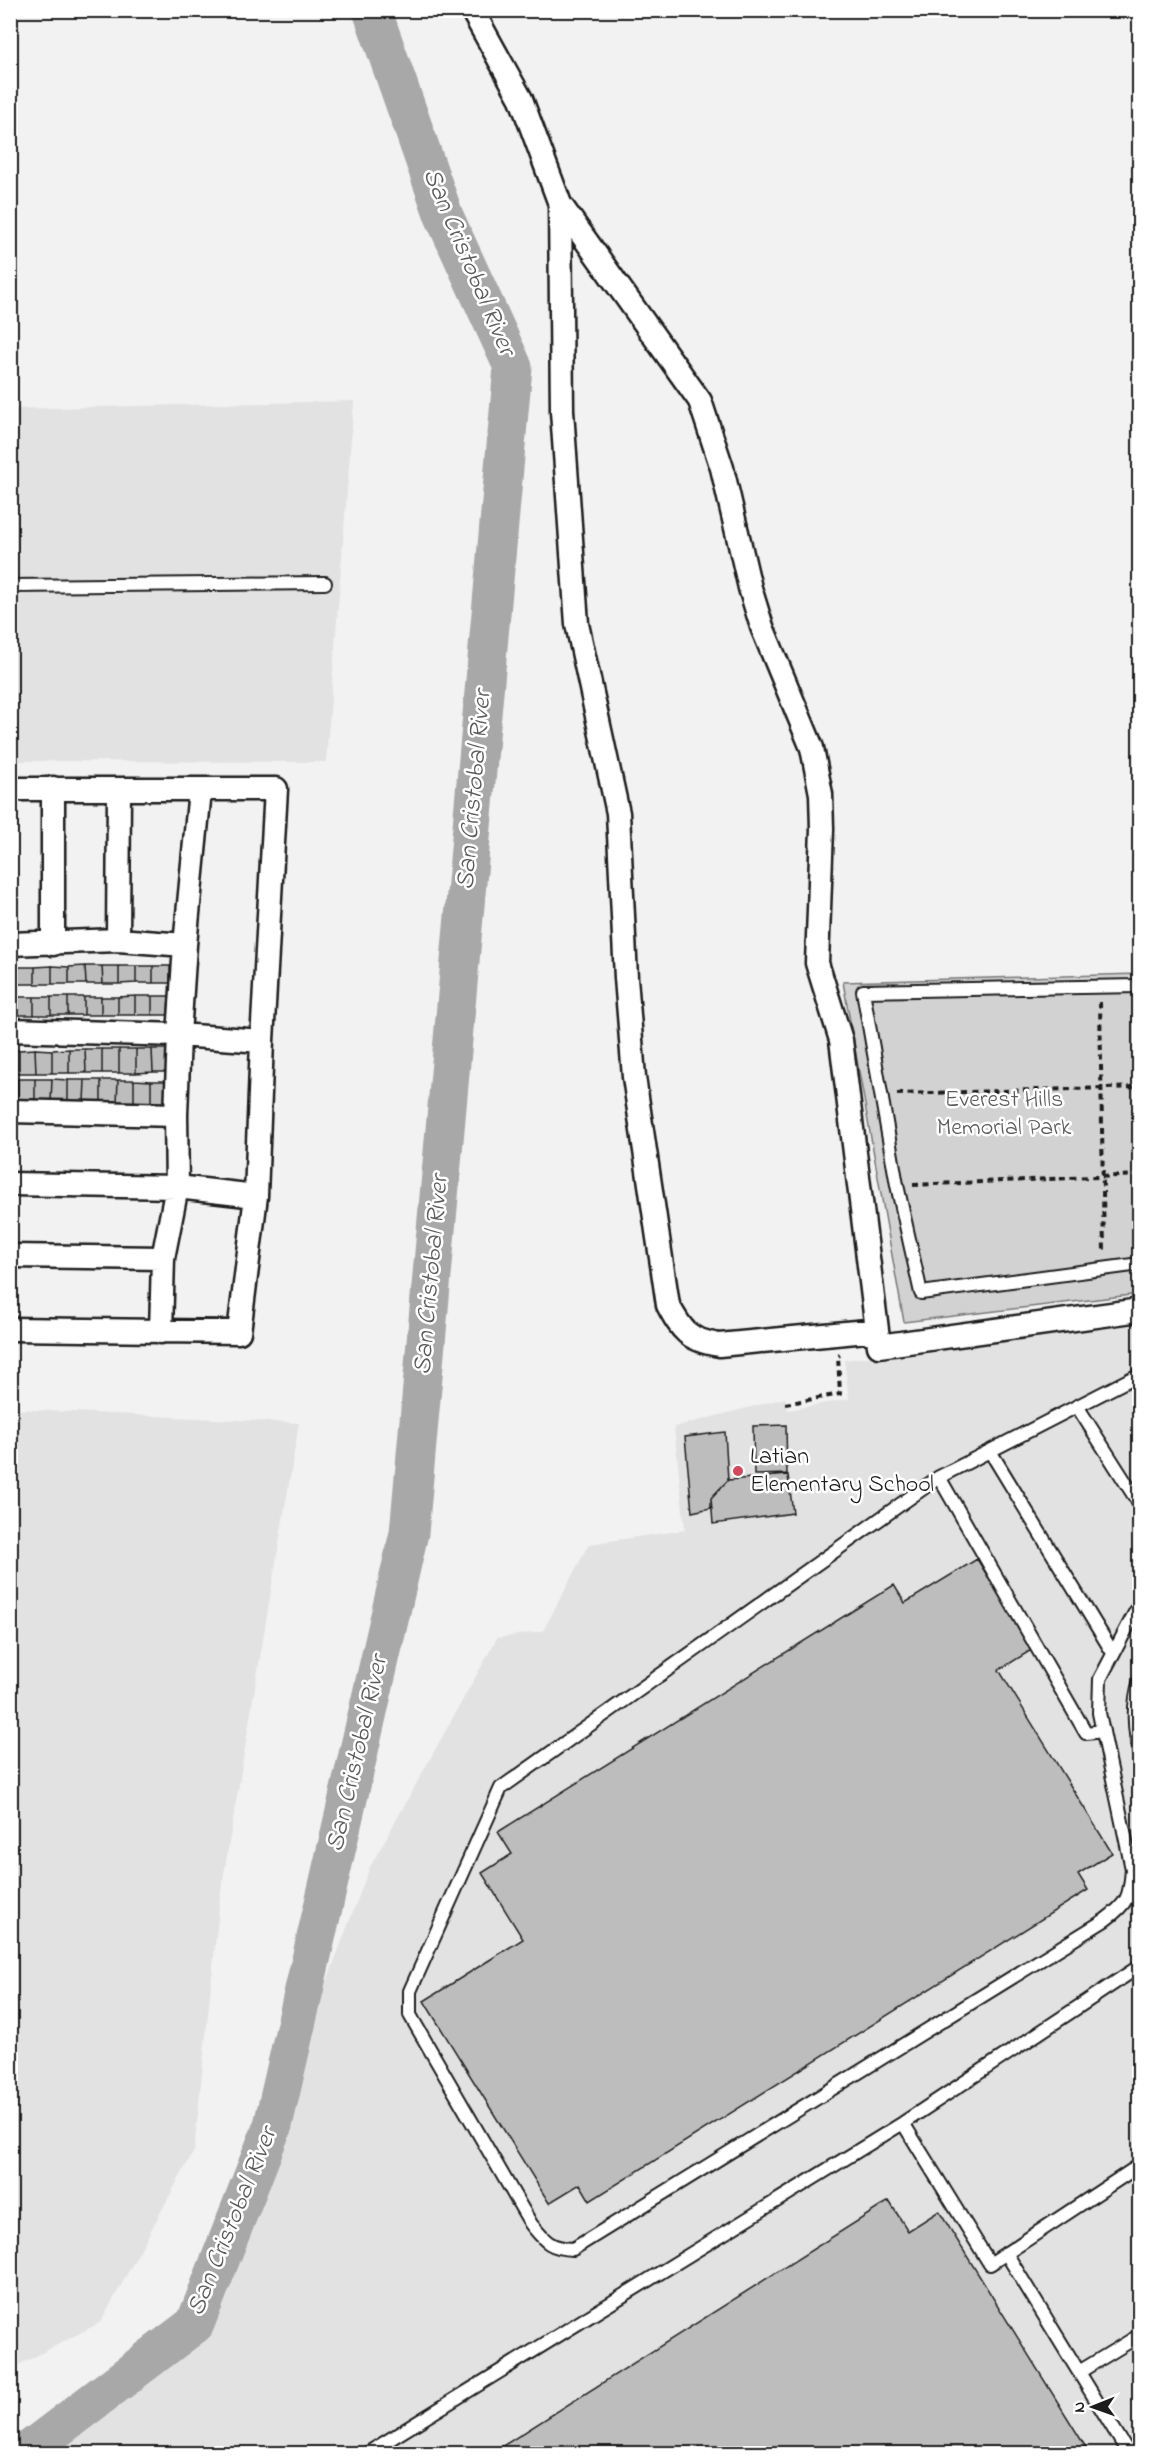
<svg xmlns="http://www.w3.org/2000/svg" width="1150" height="2464" font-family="'Indie Flower',sans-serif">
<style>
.built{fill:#e2e2e2}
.green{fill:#d2d2d2;stroke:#777;stroke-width:1.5}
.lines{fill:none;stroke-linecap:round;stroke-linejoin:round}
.river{stroke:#a8a8a8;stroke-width:39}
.building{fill:#bdbdbd;stroke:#1c1c1c;stroke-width:1.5}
.service-casing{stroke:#1c1c1c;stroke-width:16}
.minor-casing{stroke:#1c1c1c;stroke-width:27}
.path{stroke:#1c1c1c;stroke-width:4;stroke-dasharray:6 4.5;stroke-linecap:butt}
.service{stroke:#fff;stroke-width:12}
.minor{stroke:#fff;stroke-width:22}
.poi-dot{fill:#d1495b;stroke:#fff;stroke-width:2}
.labels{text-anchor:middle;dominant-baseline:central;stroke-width:5;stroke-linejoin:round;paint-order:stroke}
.park-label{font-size:24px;fill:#5c5c5c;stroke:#fff}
.poi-label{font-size:24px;fill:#1c1c1c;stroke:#fff;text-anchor:start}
.water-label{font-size:26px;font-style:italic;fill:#5b5b5b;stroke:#fff}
</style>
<rect width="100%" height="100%" fill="#f2f2f2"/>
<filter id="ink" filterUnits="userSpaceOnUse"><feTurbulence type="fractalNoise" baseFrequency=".0167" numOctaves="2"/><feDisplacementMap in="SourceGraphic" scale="12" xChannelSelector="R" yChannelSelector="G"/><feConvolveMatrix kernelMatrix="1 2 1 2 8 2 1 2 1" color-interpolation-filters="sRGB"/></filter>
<g filter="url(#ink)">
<path class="built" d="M354 401 326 762 11 761 10 409Z
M1139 1321V2453L24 2454 195 2324 273 2125 369 1869 497 1638 543 1631 589 1544 685 1530 674 1427 785 1398 788 1410 849 1399 844 1360Z
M11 1409 299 1423 220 1898 194 2151 101 2322 11 2369Z"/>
<path class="green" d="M1139 974V1294L904 1322 843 982Z"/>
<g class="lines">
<path class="river" d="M24 2454 195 2324 273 2125 409 1533 513 367 444 216 372 10"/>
</g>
<path class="building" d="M52 966 69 967V984H52Z
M52 966V984H35V967Z
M85 966 86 984H69V967Z
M85 966H102L103 984H86Z
M102 966H119V984H103Z
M119 966H136V983L119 984Z
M136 966H153V983H136Z
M153 966H170V983H153Z
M10 967H18V984H10Z
M18 967H35V984H18Z
M135 996H152V1015H135Z
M135 996V1015H118V997Z
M152 996H169L168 1015H152Z
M10 997H17V1015H10Z
M17 997H34V1015H17Z
M34 997H51V1015H34Z
M51 997H68V1015H51Z
M68 997H84V1015H68Z
M84 997H101V1015H84Z
M101 997H118V1015H101Z
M35 1049 52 1050V1073H36Z
M35 1049 36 1073H19V1050Z
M69 1049H85L86 1073H69Z
M69 1049V1073H52V1050Z
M85 1049H102V1073H86Z
M102 1049H119V1073H102Z
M119 1049H136V1073H119Z
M136 1049H152L153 1072 136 1073Z
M152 1049H169V1072H153Z
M10 1050H19V1073H10Z
M10 1079H18V1101H10Z
M18 1079H35V1102L18 1101Z
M35 1079H52L51 1102H35Z
M52 1079 68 1080V1102H51Z
M68 1080H85L84 1102H68Z
M85 1080H101V1103L84 1102Z
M101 1080H118L117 1103H101Z
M118 1080H134V1103H117Z
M134 1080 151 1081V1103H134Z
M151 1081H167V1103H151Z
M786 1425 787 1474 754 1475 753 1426Z
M725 1432 728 1480 711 1498V1508L692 1512 685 1437Z
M788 1475 793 1513 713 1524 711 1498 728 1480Z
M977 1559 1033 1649 999 1670 1112 1853 1078 1874 1088 1890 590 2201 580 2184 549 2203 424 2001 523 1939 482 1873 512 1854 498 1832 894 1585 905 1603Z
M889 2201 908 2231 939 2211 1090 2454H490Z"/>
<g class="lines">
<defs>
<path id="service" d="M10 586 325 583
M1140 986 863 991 897 1185 921 1293 1140 1264
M1140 1374 939 1477 501 1788 410 1991V2015L531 2224C545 2241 549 2248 573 2249L1105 1920C1128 1903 1130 1897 1132 1869L1099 1713 1100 1679 1140 1603
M1077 1406 1140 1505
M990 1451 1113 1653
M939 1477 1086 1733 1103 1731
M1140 1680C1132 1706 1134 1730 1140 1756
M903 2123 990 2264 1140 2165
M1006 2253 1129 2454
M1079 2372 1140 2335
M1129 2453 1140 2447
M366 2454 903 2123 1140 1966"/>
<path id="minor" d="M472 10 521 99 560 204 700 401 722 468 750 588 762 627 812 748 821 794 822 829 817 963 841 1040 879 1346 1140 1310
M560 204 562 411 577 624 618 813 626 978 634 1077 668 1305C682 1331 688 1340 719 1345L877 1330
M53 788V944
M10 789H276L262 1041 256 1196 239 1332 10 1329
M118 940 119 790
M10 944 118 940 185 945
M10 1030 179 1035 262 1041
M10 1111 176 1115
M10 1184 177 1187 256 1196
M10 1256 163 1258
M161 1332 163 1258 177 1187 176 1115 179 1035 185 945 200 790"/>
</defs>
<use href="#service" class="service-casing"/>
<use href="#minor" class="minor-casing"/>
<path class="path" d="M1100 1002 1104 1253
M897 1094 1140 1087
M913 1185 1140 1175
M785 1404 840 1394 838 1356 840 1355"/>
<use href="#service" class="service"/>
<use href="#minor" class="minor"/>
</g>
</g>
<circle class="poi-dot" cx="738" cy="1471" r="6"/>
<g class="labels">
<g class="park-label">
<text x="1004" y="1100">Everest Hills<tspan x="1004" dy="28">Memorial Park</tspan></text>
</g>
<g class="poi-label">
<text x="750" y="1457">Latian<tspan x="750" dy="28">Elementary School</tspan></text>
</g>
<g class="water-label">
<text transform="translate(468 262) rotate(67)">San Cristobal River</text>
<text transform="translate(475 790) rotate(-85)">San Cristobal River</text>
<text transform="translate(432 1275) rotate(-85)">San Cristobal River</text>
<text transform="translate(358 1754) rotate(-77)">San Cristobal River</text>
<text transform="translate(233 2222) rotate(-68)">San Cristobal River</text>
</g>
</g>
<rect width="1150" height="2464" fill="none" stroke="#fff" stroke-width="36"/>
<rect x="18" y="18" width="1114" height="2428" fill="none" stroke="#1c1c1c" stroke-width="2" filter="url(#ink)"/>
<g transform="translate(1093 2407) rotate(269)" stroke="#ffffff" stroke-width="4.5" paint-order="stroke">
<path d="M0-4.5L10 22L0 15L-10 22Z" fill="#1c1c1c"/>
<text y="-9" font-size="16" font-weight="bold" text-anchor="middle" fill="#1c1c1c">N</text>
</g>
</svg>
